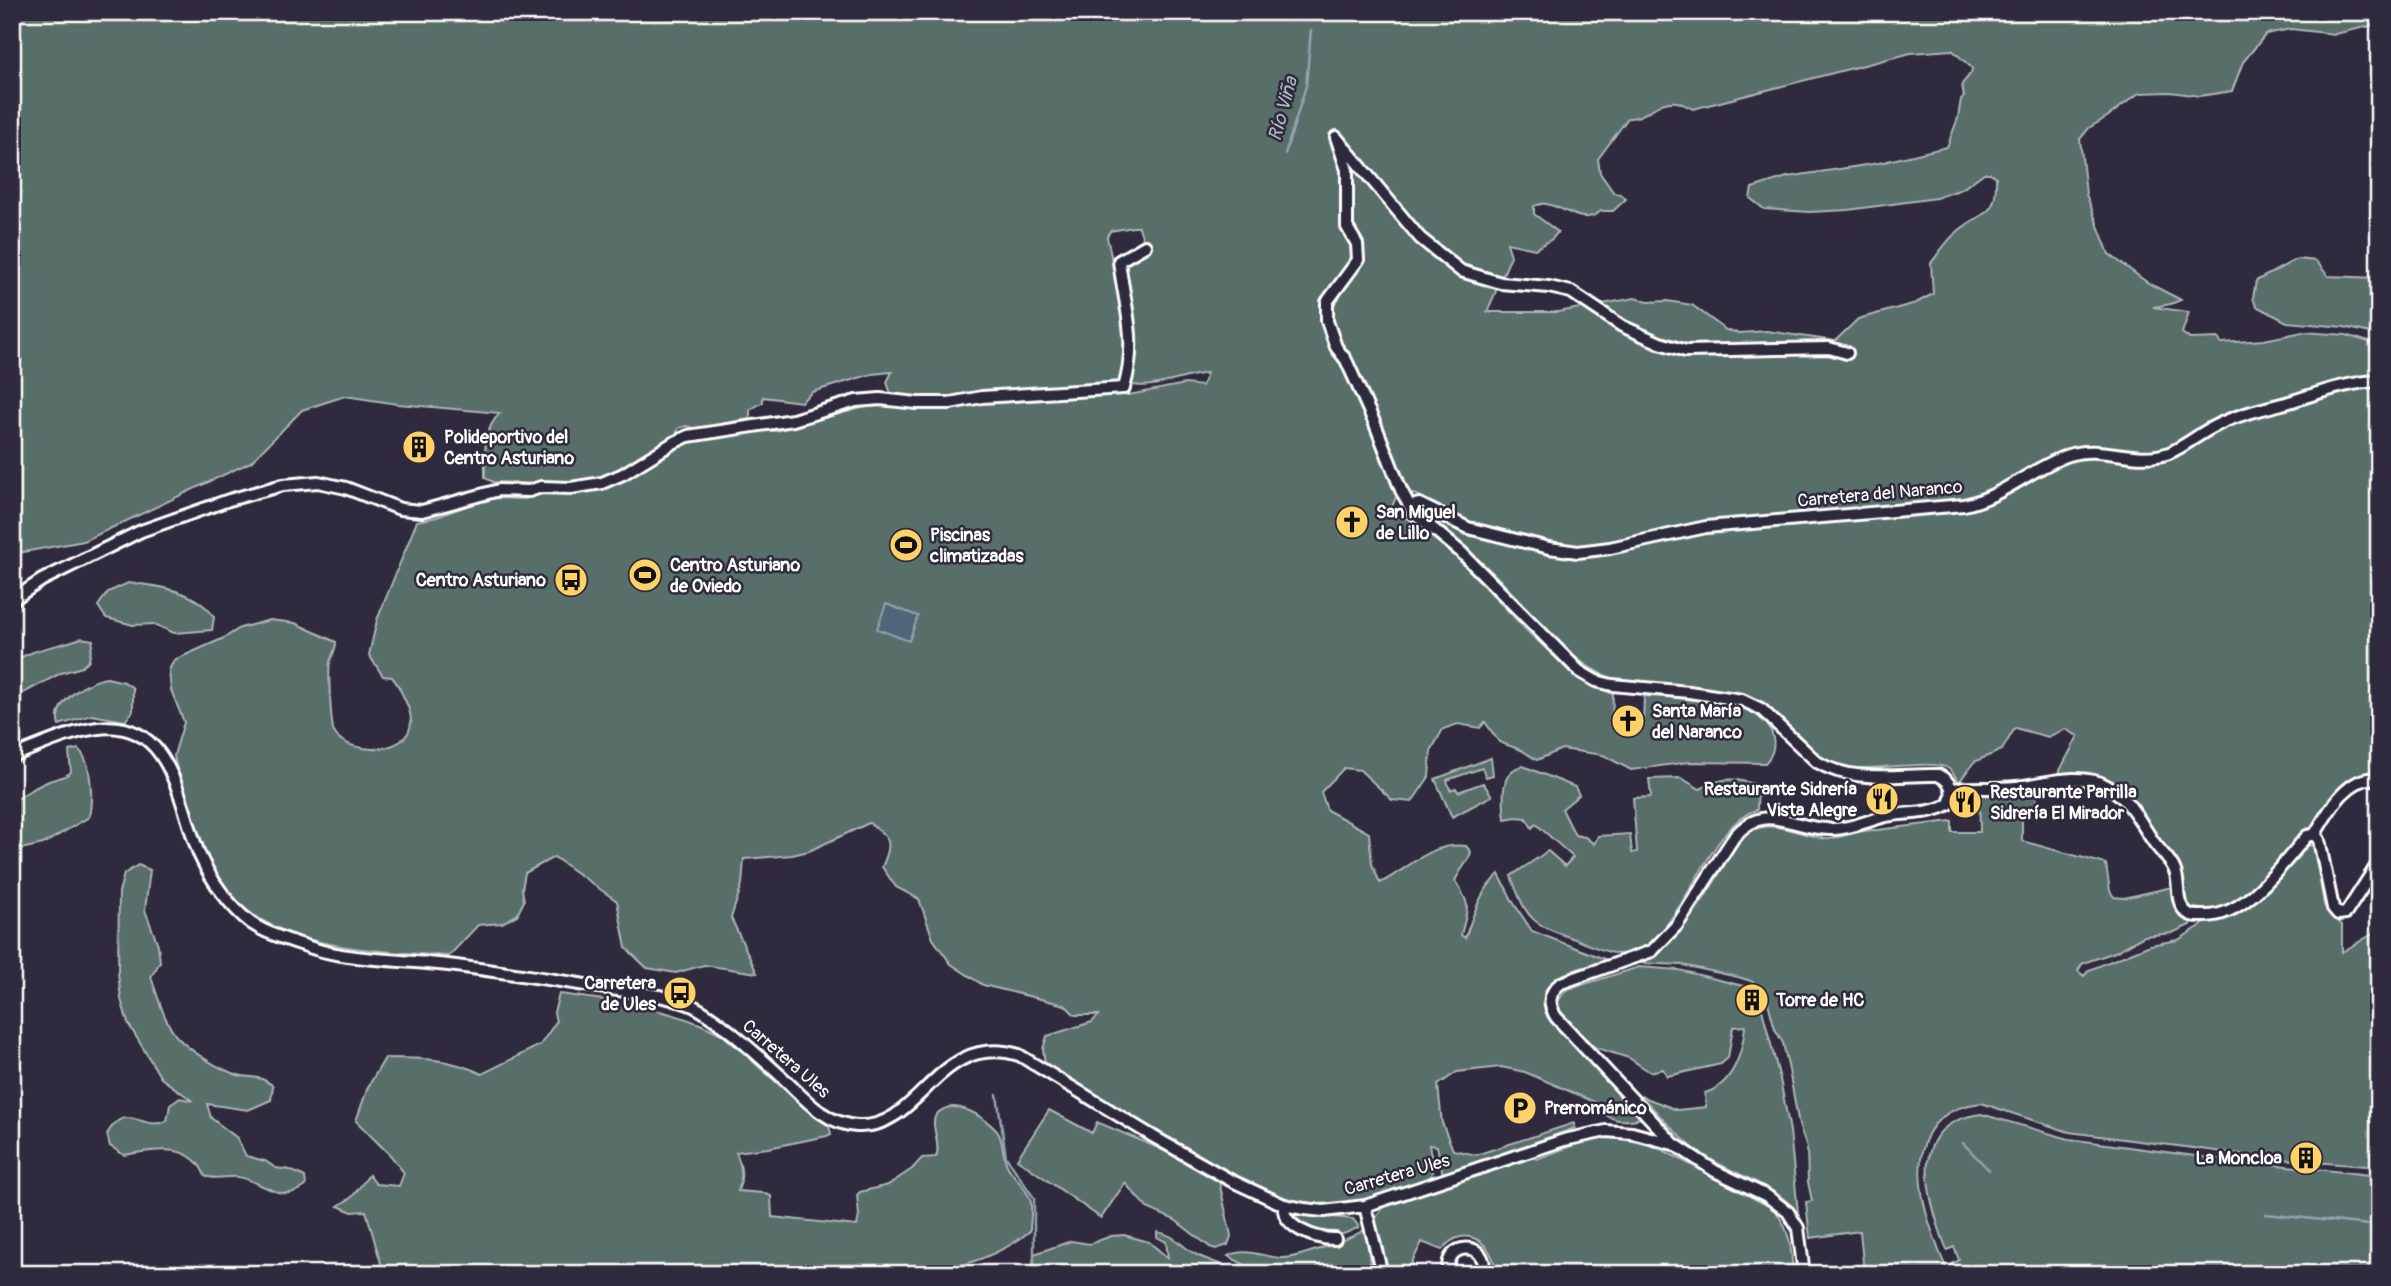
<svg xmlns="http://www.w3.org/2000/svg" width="2391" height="1286" font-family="Pangolin,sans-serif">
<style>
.green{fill:#596e68;stroke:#acb6b4;stroke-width:2;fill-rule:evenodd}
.water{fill:#4f657a;stroke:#95a3af;stroke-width:2}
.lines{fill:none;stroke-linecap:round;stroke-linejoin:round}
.stream{stroke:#95a3af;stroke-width:2.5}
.minor-casing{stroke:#fff;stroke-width:16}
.minor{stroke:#2f2a3d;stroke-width:10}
.labels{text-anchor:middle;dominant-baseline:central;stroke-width:5;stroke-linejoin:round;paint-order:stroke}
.poi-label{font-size:18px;font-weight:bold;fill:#fff;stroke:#2f2a3d;text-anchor:start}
.street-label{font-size:18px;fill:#fff;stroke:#2f2a3d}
.water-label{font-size:19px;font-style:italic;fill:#b0bac3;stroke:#2f2a3d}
</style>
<rect width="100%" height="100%" fill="#2f2a3d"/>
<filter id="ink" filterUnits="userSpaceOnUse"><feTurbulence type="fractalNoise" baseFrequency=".0143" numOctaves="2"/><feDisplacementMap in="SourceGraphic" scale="14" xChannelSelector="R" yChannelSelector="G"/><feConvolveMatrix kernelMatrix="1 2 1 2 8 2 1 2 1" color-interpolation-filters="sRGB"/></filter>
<g filter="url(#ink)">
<path class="green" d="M12 12H2379V24L2335 34 2291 29 2266 34 2243 62 2232 91 2200 96 2170 92 2139 93 2107 117 2089 128 2080 139 2086 194 2109 254 2148 283 2181 300 2171 304 2153 307 2189 312 2182 333 2190 339 2218 338 2221 343 2264 340 2303 332 2346 335 2379 345V775L2330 802 2310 831 2291 847 2245 896 2223 910 2201 913 2192 910 2187 905 2183 897 2180 877 2109 784 2056 778 2078 736 2065 729 2048 737 2015 728 2002 750 1974 762 1959 782C1956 778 1953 772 1949 769 1936 758 1866 772 1842 767 1807 760 1782 712 1748 696L1611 678C1564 661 1528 607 1492 572 1474 555 1454 539 1436 522L1440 508C1426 499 1413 489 1397 495L1391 509 1397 517 1409 519 1454 554 1528 632 1580 680 1613 694 1612 723H1624V726L1630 727 1631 724H1643L1644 696C1676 698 1767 696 1773 738 1775 748 1772 756 1765 763L1689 762 1631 770 1603 755 1562 749 1537 760 1521 750 1499 742 1485 722 1480 728 1458 724 1443 729 1431 751 1429 777 1412 802 1392 800 1360 770 1344 768 1321 792 1327 810 1369 833 1372 864 1380 883C1409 869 1431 841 1466 846L1471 852C1468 863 1460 869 1455 881 1472 907 1468 906 1461 935L1465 938C1474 914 1479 892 1499 874L1513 902 1532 931 1610 961C1580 968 1529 975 1548 1018L1643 1118C1624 1122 1605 1123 1597 1103L1525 1072 1501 1067 1457 1072 1438 1085 1442 1123 1453 1150 1476 1155 1574 1123 1575 1128 1443 1175 1437 1146 1429 1145 1433 1165 1431 1177C1398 1190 1360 1205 1324 1204 1275 1203 1233 1174 1192 1151 1142 1123 1094 1094 1045 1064L1043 1049 1047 1036 1092 1022 1099 1015H1075L1065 1005 983 985 951 964 933 939 919 899 896 887 882 867C893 841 891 839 869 823L809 851 792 855 744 859 742 884 731 918 757 973 704 965 676 973 647 968 626 948 617 901 554 857 525 873 522 889 524 901 517 915 502 923 478 925 449 956C371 949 257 953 214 871 197 838 190 800 176 766L174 755 184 722 171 690 169 670 174 660 224 638 240 628 270 620 295 623 336 642C336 650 332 655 330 662 328 671 331 726 334 732 348 759 434 757 405 700 401 692 399 685 392 677L383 676 369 655 377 620 417 521 437 517 487 498 525 499 546 493 593 489 621 481 682 444 698 439 748 431H776L869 406 915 407 1113 391 1129 395 1185 384 1202 386 1207 373C1181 376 1147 393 1121 382L941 399 892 397 887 382 892 372 872 374 812 392 801 402 763 397V402L750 410V419L696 429 686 426 679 428 676 434C659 445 644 460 627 469 586 490 538 483 493 482L485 478C485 453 482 431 500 413L398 404 345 396 302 410 251 462 84 541 12 554ZM1952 50 1972 68 1971 73 1962 84 1964 97 1961 99 1958 118 1947 147 1879 163 1787 177 1752 188 1750 198 1764 209 1810 212 1848 210 1936 198 1962 189 1984 173H1990L1996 177C1997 220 1983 209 1957 232 1947 240 1939 253 1931 263L1933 294 1916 303 1858 319 1835 341 1767 331 1740 333 1726 330 1692 305 1667 301 1648 302 1635 298 1558 312H1487L1511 256 1507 243 1535 249 1552 239 1558 232 1534 214V206C1538 205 1542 203 1546 204 1566 207 1582 227 1601 211H1613L1626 199 1620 194 1614 193 1600 173 1598 159 1628 118C1647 119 1657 99 1677 102 1682 103 1688 107 1693 109L1911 53ZM1133 227H1139L1145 246 1113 265 1107 237 1110 231Z
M2297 259 2316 261 2328 276 2379 278V335L2344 327 2287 322 2256 306 2253 298 2256 281Z
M128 583C158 585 197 591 214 617L212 630 174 633 154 624 133 625 106 618 98 606 108 592Z
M81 638 93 640 89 660 82 667 61 673 12 699V663C32 648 58 647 81 638Z
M107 678 124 682 133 688V711L125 721 92 715 59 725C51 702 89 680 107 678Z
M78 749C92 760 93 799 89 817L43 844 12 851V804C21 794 36 787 49 781 57 778 64 778 71 772L69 751Z
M1491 758 1493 775 1486 777 1482 768 1447 780 1450 790 1456 788 1458 792 1483 783 1492 796 1452 817 1435 779Z
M1523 766 1575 787 1579 795 1562 809 1575 835 1585 837 1594 844 1598 836 1630 834 1632 853 1637 852 1633 798 1651 797 1649 779 1681 778 1700 789C1723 777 1733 777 1758 785L1757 810C1704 824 1681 952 1621 954 1607 954 1589 944 1575 939 1531 924 1527 920 1511 876L1548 851 1565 866 1573 857 1536 824 1532 828 1526 818 1516 817 1505 819C1503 800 1499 770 1523 766Z
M2034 789 2039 809 2022 810V841L2106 864 2110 891 2114 897 2124 898 2172 887C2171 905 2178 912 2191 922L2190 925 2172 933 2144 936 2115 952 2089 961 2082 964 2078 971 2084 976 2089 970 2150 945 2178 940 2207 922 2241 912 2301 851 2306 846 2314 845 2324 905 2328 912 2342 925V952L2379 930V1167L2313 1162 2312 1155 2300 1154 2298 1160 2278 1159 2069 1132 1981 1103C1907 1111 1914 1181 1933 1234 1938 1248 1942 1262 1950 1274H1864L1860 1231 1810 1238 1806 1202 1812 1201 1808 1182 1807 1148 1799 1125 1789 1070 1783 1043 1775 1029 1765 991 1751 981 1738 977 1682 965 1637 963C1686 942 1711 885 1738 842 1760 816 1784 829 1813 836 1818 837 1824 840 1829 839 1845 837 1859 829 1877 830L1952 821V832H1980L1979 790Z
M138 865 150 870 145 910 158 945 160 962 151 977C157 994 165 1024 177 1037 191 1052 219 1069 238 1075 254 1079 259 1074 273 1086L271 1100 248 1110 207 1104 211 1118 237 1138 246 1156 265 1161 276 1168 290 1170 305 1177 306 1186C280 1205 263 1181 238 1177 227 1176 214 1180 205 1176 191 1141 154 1150 124 1155L110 1146 107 1134C127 1100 141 1132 167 1121L170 1105 180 1098 193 1101 161 1078 128 1023 121 999 118 973 119 892 124 874Z
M1639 967 1679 970 1747 987 1756 993 1760 1002 1780 1079 1790 1131 1798 1213C1774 1182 1728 1174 1696 1150 1676 1135 1659 1114 1641 1096L1677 1110 1706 1107 1705 1093C1733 1085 1743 1052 1745 1026L1733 1027 1728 1058 1721 1064 1667 1076 1663 1069 1650 1072 1629 1058 1594 1047 1560 1011 1558 1001 1566 990Z
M559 994C613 1001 674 1008 723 1035L812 1114 829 1126 831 1134 827 1136 768 1148 736 1152C741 1165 744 1177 738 1191L763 1193 771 1196 772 1217 857 1226 859 1215 857 1195 860 1192 888 1185 912 1169 922 1158 936 1157C942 1144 929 1124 936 1115 952 1095 984 1117 997 1131 1004 1140 1002 1157 1008 1167 1014 1177 1026 1188 1030 1199 1033 1207 1030 1222 1030 1231 1002 1255 964 1266 928 1273L384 1274 366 1211 352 1212 338 1206 352 1197 369 1175 376 1184 399 1186 404 1173 391 1156 356 1121 368 1087 385 1058C420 1058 450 1058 482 1074L540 1045 556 1022 554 1012Z
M1049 1110 1092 1133 1097 1122 1163 1150 1219 1181 1231 1236 1228 1245 1216 1249 1210 1247 1175 1220 1147 1208 1125 1183 1101 1218 1017 1159Z
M1981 1114 2069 1139 2203 1157 2379 1176V1274H1959L1952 1264 1959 1260 1954 1247 1947 1250C1927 1198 1904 1124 1981 1114Z
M1608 1137 1645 1143 1665 1151 1774 1209C1791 1231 1791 1247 1793 1274H1496C1495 1243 1464 1221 1442 1250L1422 1242 1412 1262V1274H1387L1375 1224C1375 1216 1378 1212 1385 1207L1518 1161 1533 1157 1537 1159 1590 1139Z
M1290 1213 1353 1219 1359 1227C1353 1230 1346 1234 1338 1235 1322 1238 1296 1228 1290 1213Z
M1364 1230 1367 1238 1371 1274H1254L1247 1266 1228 1256C1245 1247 1263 1257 1281 1258 1297 1259 1349 1239 1364 1230Z
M1157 1232C1174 1234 1181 1246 1195 1254 1210 1262 1227 1265 1242 1274H1032L1034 1254 1071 1241 1090 1244 1111 1236 1124 1235 1149 1242 1168 1258 1166 1242 1157 1237Z"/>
<path class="water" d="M886 604 918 616 909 641 877 629Z"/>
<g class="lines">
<path class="stream" d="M1285 154 1306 86 1311 30
M997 1095 1006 1157 1034 1198V1265L1032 1274
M1963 1143 1989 1170
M2266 1214 2379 1226"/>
<defs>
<path id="minor" d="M1411 506 1419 504 1468 528 1549 548 1578 552 1610 548 1706 527 1964 505C2003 497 2031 468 2069 455 2101 444 2136 465 2169 453 2185 446 2199 434 2215 426 2236 415 2262 409 2286 403 2316 394 2347 382 2379 381
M12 600 42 580 141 531 229 500 283 485 318 482 346 488 400 509 422 511 499 490 529 491 541 487 571 488 602 483 623 474 673 443 688 436 793 420 856 401 880 399 917 403H950L982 397 1124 388C1138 339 1125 309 1119 261L1145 246
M12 756C40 746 68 732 98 728 174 718 179 808 200 856 211 880 230 907 251 923 269 935 292 941 312 948 347 960 400 960 438 964 496 970 553 980 611 989 637 993 669 995 693 1006 718 1018 761 1058 783 1078 804 1098 825 1124 857 1126 921 1130 937 1031 1019 1055L1154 1137 1230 1180 1284 1205 1304 1209 1324 1211 1365 1206 1564 1140 1606 1131 1632 1133 1673 1144
M1952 789C1973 787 1995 789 2016 787 2045 784 2078 772 2105 785 2128 796 2140 822 2153 841 2160 852 2171 859 2175 871 2180 884 2175 900 2185 911 2191 917 2198 916 2205 916 2246 917 2282 864 2307 836L2315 834C2328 812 2348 774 2379 779
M2315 834 2319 840 2333 908 2338 914 2346 913 2375 868 2379 870
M1284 1205C1281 1227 1317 1240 1335 1239
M1365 1206 1382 1274
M1449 1274C1441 1241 1491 1239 1483 1274
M1804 1274 1798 1228 1788 1212 1767 1196 1715 1171 1674 1144 1556 1017C1548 1004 1548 993 1561 983L1652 951 1677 925 1734 837C1766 799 1794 831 1833 829 1851 829 1869 820 1886 816 1907 812 1929 815 1949 804 1954 790 1952 782 1938 775 1897 774 1853 784 1817 762L1761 709 1742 700 1689 692 1612 685 1596 681 1579 671 1461 552 1413 512 1401 490 1375 424 1346 360 1336 347 1327 321V302L1358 260 1357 244 1347 227V170L1336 137 1420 238 1461 271 1501 283 1549 287 1571 292 1622 326 1660 343 1686 351 1829 348 1847 353"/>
</defs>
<use href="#minor" class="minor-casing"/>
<use href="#minor" class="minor"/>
</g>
</g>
<defs>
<symbol id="building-disc" viewBox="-11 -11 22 22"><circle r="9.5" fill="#ffd166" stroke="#2f2a3d"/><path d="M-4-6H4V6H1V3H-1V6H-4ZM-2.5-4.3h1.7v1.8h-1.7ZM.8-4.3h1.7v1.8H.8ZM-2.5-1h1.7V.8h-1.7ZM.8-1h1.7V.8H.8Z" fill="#111"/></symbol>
<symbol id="church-disc" viewBox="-11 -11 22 22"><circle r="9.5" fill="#ffd166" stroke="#2f2a3d"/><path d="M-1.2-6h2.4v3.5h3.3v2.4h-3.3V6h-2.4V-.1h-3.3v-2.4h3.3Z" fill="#111"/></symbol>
<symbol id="stadium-disc" viewBox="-11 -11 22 22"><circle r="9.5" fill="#ffd166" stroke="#2f2a3d"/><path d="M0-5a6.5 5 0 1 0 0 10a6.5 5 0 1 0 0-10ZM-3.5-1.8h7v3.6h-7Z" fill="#111"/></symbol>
<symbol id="bus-disc" viewBox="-11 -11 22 22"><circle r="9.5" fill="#ffd166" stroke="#2f2a3d"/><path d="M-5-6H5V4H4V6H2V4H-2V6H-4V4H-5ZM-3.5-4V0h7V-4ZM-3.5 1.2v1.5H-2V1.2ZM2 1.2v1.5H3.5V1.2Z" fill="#111"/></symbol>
<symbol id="restaurant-disc" viewBox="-11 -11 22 22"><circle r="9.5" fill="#ffd166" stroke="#2f2a3d"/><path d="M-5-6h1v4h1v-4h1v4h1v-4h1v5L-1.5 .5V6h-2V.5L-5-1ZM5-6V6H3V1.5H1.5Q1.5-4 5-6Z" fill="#111"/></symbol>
<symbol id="parking-disc" viewBox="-11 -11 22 22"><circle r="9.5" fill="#ffd166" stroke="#2f2a3d"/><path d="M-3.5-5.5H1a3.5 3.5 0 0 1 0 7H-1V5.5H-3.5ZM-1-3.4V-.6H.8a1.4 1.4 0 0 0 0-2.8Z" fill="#111"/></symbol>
</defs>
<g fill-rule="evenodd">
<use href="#building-disc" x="400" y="428" width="38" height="38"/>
<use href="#church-disc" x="1333" y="503" width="38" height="38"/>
<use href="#stadium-disc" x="887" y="526" width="38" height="38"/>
<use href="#stadium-disc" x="626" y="556" width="38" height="38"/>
<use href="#bus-disc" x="552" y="561" width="38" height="38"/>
<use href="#church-disc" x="1609" y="702" width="38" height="38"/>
<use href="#restaurant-disc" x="1863" y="780" width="38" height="38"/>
<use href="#restaurant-disc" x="1946" y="783" width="38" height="38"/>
<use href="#bus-disc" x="661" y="974" width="38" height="38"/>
<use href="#building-disc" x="1733" y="981" width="38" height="38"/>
<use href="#parking-disc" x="1501" y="1089" width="38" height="38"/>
<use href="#building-disc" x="2287" y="1139" width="38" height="38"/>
</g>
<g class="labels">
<g class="poi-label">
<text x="444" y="437">Polideportivo del<tspan x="444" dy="21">Centro Asturiano</tspan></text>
<text x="1376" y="512">San Miguel<tspan x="1376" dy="21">de Lillo</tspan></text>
<text x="930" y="535">Piscinas<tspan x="930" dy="21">climatizadas</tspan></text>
<text x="670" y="565">Centro Asturiano<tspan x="670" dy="21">de Oviedo</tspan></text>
<text x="546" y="580" text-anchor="end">Centro Asturiano</text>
<text x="1652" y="711">Santa María<tspan x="1652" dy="21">del Naranco</tspan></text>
<text x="1857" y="789" text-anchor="end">Restaurante Sidrería<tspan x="1857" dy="21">Vista Alegre</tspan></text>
<text x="1990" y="792">Restaurante Parrilla<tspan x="1990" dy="21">Sidrería El Mirador</tspan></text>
<text x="656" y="983" text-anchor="end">Carretera<tspan x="656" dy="21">de Ules</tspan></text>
<text x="1776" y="1000">Torre de HC</text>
<text x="1544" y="1108">Prerrománico</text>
<text x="2282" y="1158" text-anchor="end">La Moncloa</text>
</g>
<g class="street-label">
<text transform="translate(1880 494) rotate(-5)">Carretera del Naranco</text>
<text transform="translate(786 1059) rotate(41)">Carretera Ules</text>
<text transform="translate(1397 1175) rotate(-16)">Carretera Ules</text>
</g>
<g class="water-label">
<text transform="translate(1283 109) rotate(-75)">Río Viña</text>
</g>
</g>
<rect width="2391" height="1286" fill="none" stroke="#2f2a3d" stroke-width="42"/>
<rect x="21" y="21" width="2349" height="1244" fill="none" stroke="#fff" stroke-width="2.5" filter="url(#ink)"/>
</svg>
